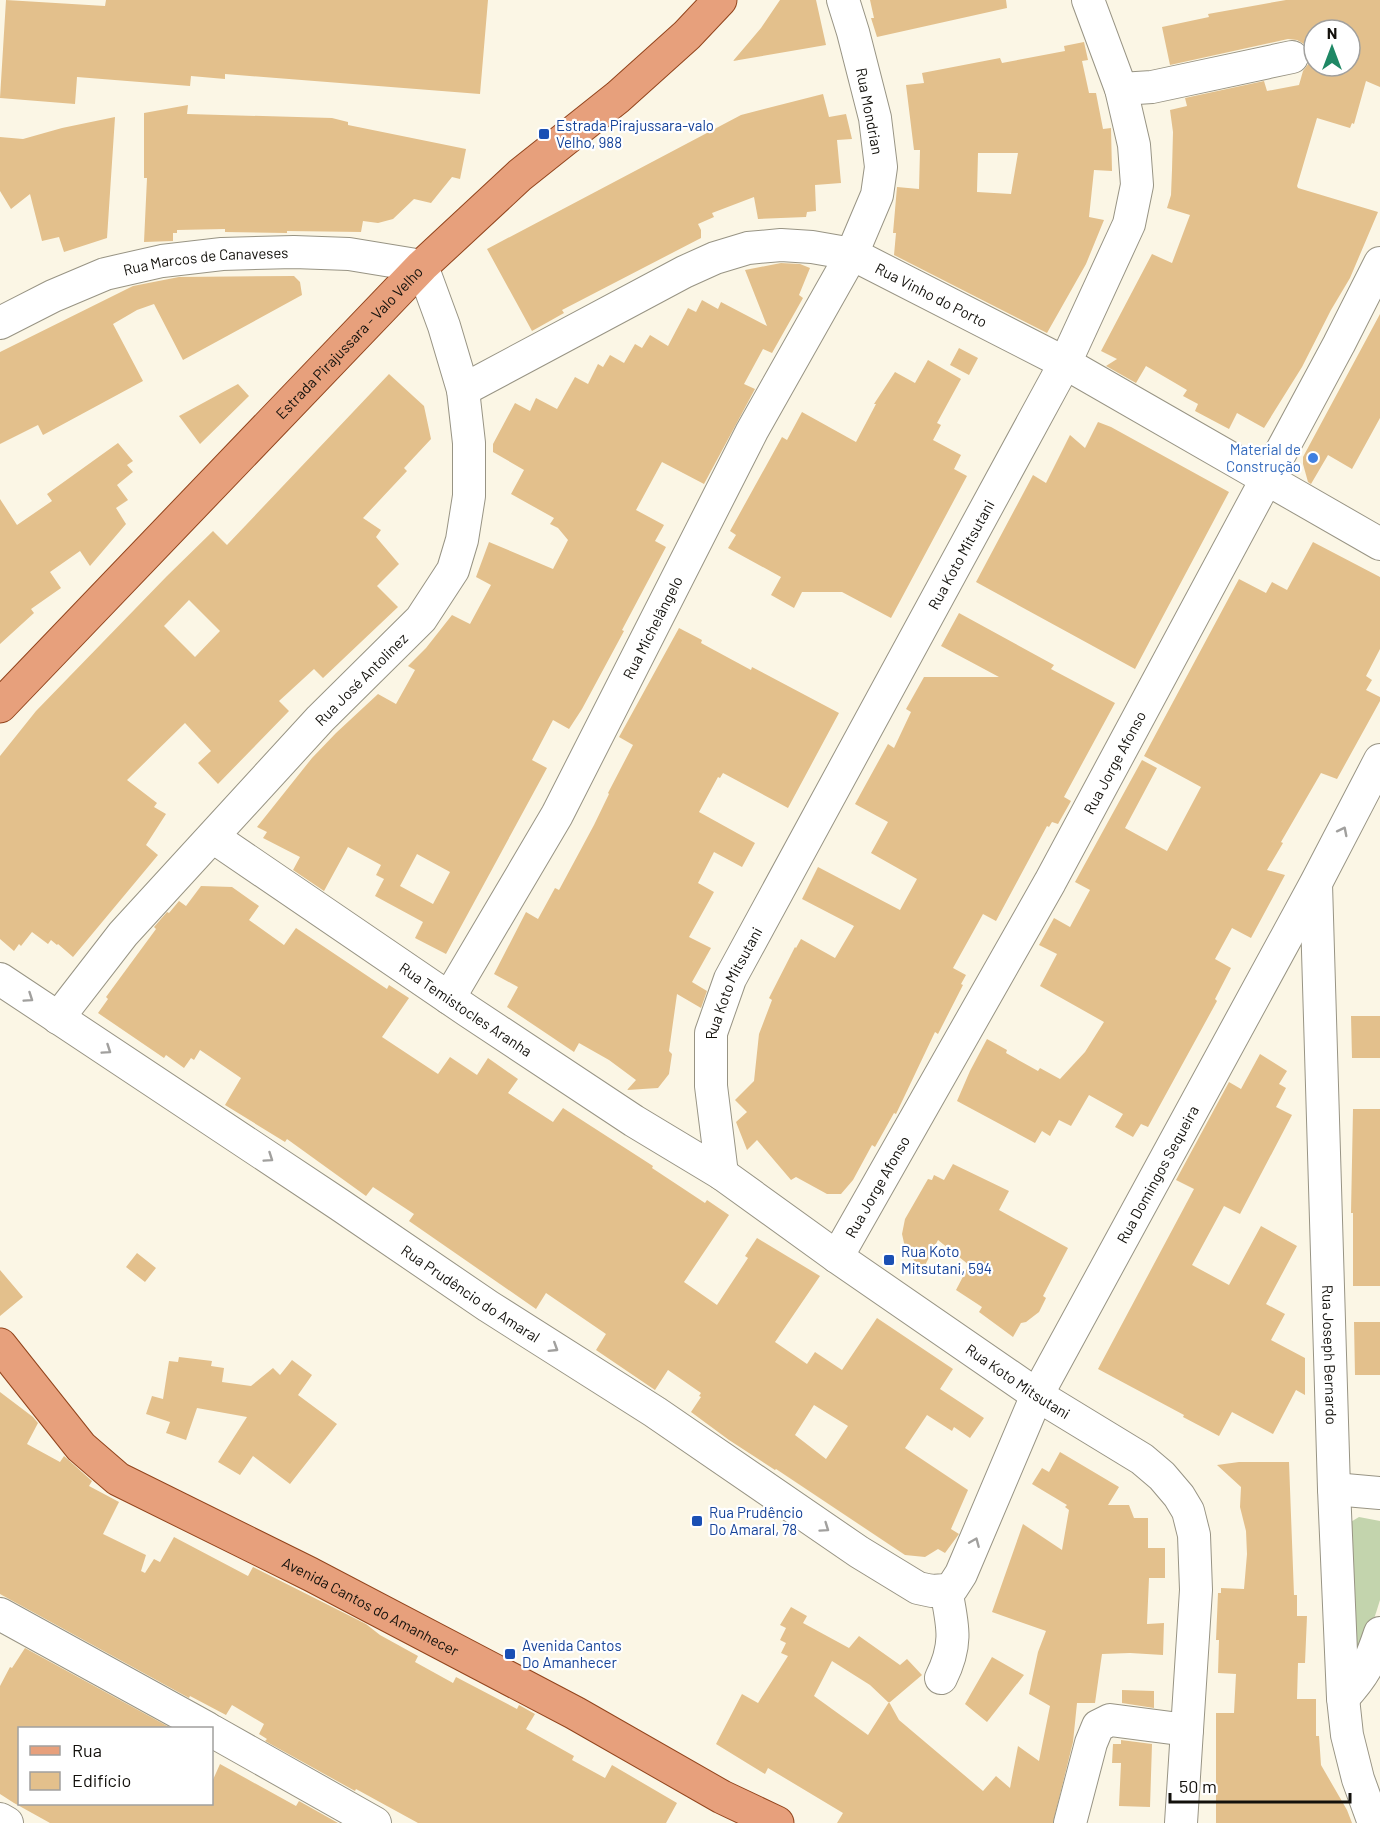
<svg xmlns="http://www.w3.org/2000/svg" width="1380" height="1823" font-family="Barlow,sans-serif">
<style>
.green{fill:#c3d4ad}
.building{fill:#e3c08c;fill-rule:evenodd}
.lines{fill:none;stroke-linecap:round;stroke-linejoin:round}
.minor-casing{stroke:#989484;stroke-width:34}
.major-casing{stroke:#92441c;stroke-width:35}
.minor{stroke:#fff;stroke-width:32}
.major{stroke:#e7a07c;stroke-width:33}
.oneway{stroke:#a1a09e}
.transit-dot{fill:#1a4fb4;stroke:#fff;stroke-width:2}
.shop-dot{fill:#3f7fe0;stroke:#fff;stroke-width:2}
.labels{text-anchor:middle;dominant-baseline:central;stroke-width:4.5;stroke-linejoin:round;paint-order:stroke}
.street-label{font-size:15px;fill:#13110c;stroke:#fff}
.transit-label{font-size:15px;fill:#164399;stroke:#fff;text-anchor:start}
.shop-label{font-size:15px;fill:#366cbe;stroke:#fff;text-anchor:end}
</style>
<rect width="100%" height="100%" fill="#fbf6e5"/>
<path class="green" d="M1359 1517 1380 1521V1600L1357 1673 1344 1526Z"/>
<path class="building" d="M6 0 105 6 106 0H488L480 94 225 74V79L191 76 190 86 77 77 75 104 0 98Z
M780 0H816L826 45 733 61 761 28Z
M870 0H1006L1007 8 877 37 871 18H874Z
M1286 0H1380V87L1366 81 1354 124 1352 123 1350 128 1317 118 1297 186 1298 188 1378 212 1350 278 1331 310 1302 367 1264 428 1237 413 1229 429 1195 411 1198 404 1183 396 1187 390 1146 366 1136 383 1106 366 1117 359 1101 351 1152 254 1172 263 1190 215 1167 208 1171 195 1172 170 1173 132 1170 110 1187 106 1185 98 1264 81 1267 91 1299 85 1303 71 1309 63V52L1313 42 1304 44 1297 40 1288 39 1170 65 1162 27 1209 17 1208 14ZM1314 30H1350V66H1314Z
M1084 42 1088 60 1082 61 1089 93H1096L1103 129 1111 128 1112 171 1094 170 1089 217 1104 220 1086 264 1047 333 894 255 896 233H893L897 187 919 189 920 150H914L906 85 924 83 922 73 1000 58 1002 63 1065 51 1064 46ZM978 153H1018L1011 194 977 192Z
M823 94 829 117 846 114 852 139 837 140 841 183 815 185 816 211 807 212 806 217 758 219 754 197 712 213 714 217 698 224 701 230V238L562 310 564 313 532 331 487 249 741 115Z
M188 105 187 114 332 118 348 122V125L466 149 460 179 452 177 431 203 414 199 393 219 378 223 363 221 361 232 287 231V233L225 232V229L177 230V233H173V241L144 242 147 178H144V113Z
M115 117 107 238 64 252 59 237 42 241 30 194 11 209 0 191V137L23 139 62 128Z
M781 263 800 264 810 268 801 290 799 295 803 298 772 353 763 349 744 384 755 389 704 484 662 462 636 510 664 525 655 541 666 547 622 630 624 631 582 709 569 729 553 720 532 760 547 768 446 954 415 938 423 922 375 896 384 879 376 875 381 865 348 847 324 891 293 870 300 857 263 838 267 832 257 827 312 758 336 733 378 694 396 704 415 670 408 666 426 648 452 615 470 624 491 585 476 577 489 542 553 569 568 540 558 528 550 524 554 518 511 494 524 470 493 452V444L515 403 530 411 536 398 557 409 575 377 588 384 598 364 603 367 610 355 624 363 635 344 642 348 650 335 668 346 688 308 696 312 702 300 718 309 721 302 767 326 745 270ZM417 854 450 872 433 904 400 886Z
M294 276 300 282 302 295 183 360 154 304 137 310 113 324 143 381 43 435 38 425 0 444V352L133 286 179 277Z
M1380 314V418L1352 469 1328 455 1311 484 1308 482 1303 464V457Z
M959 348 978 358 969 375 950 365Z
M928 360 961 379 937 423 941 425 933 440 961 455 954 469 967 476 891 618 842 592H802L794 608 771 595 781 577 728 548 736 535 730 531 782 437 787 440 802 412 856 442 876 404H874L895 372 915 383Z
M389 374 424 406 431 439 404 468 407 471 363 518 381 530 376 537 399 564 377 586 398 607 323 678 314 669 279 701 289 711 218 784 198 763 211 751 185 723 127 780 157 803 154 807 166 814 146 845 158 855 73 957 58 944 57 945 51 940 48 944 32 932 21 946 19 944 14 951 0 939V756L36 711 167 576 213 531 227 545ZM189 600 220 631 195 657 164 626Z
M238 384 249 396 200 444 179 416Z
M1098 422 1111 427 1229 492 1135 669 976 582 1033 475 1046 483 1070 435 1085 448Z
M118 443 133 461 127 465 133 472 117 485 128 500 116 508 126 524 90 566 80 551 50 572 61 588 31 609 34 613 0 644V499L17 525 52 501 47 494Z
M1313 542 1380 577V649L1366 676 1372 680 1366 690 1380 697V701L1337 779 1321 773 1281 842 1283 843 1267 870 1285 875 1251 938 1232 928 1215 959 1231 968 1215 999 1217 1001 1148 1127 1141 1124 1133 1137 1115 1127 1123 1114 1089 1095 1071 1126 1059 1120 1050 1136 1042 1131 1035 1143 957 1101 970 1071 987 1039 1007 1050 1006 1053 1038 1071 1040 1068 1060 1079 1085 1052 1104 1022 1040 986 1057 954 1039 945 1054 918 1070 927 1090 890 1075 882 1142 760 1157 768 1125 828 1167 851 1201 787 1144 756 1239 579 1266 593 1272 582 1287 590Z
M959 613 1054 665 1051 669 1115 703 1064 797 1071 801 1058 824 1052 822 1049 827 1047 826 996 921 983 914 953 968 966 975 961 984 963 985 938 1034 935 1032 896 1114 894 1113 875 1147 872 1145 853 1180 841 1194H827L796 1177 791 1180 757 1140 747 1150 736 1122 747 1112 735 1100 754 1081 759 1034 772 1000 769 998 795 947 796 948 801 939 835 958 854 926 802 899 818 867 900 910 917 879 871 853 888 822 855 804 888 744 894 748 911 712 906 709 924 677H999L941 646Z
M679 628 702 640 701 643 751 670 752 667 839 713 788 808 723 773 720 778 718 777 699 812 755 843 742 867 714 852 698 883 714 892 689 937 711 948 692 982 707 991 701 1008 677 994 669 1051 672 1054 669 1074 658 1088 627 1090 636 1080 609 1060 579 1043 574 1052 507 1007 518 987 494 974 526 912 538 919 555 888 559 890 594 825 609 794 608 793 633 745 619 737Z
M201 886 232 887 259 906 249 920 284 945 296 928 372 979 387 989 389 985 409 998 382 1037 438 1074 450 1057 477 1075 488 1058 518 1079 508 1093 553 1122 563 1108 653 1166 652 1168 705 1203 707 1200 729 1215 684 1282 717 1305 748 1258 745 1256 757 1238 820 1276 775 1342 807 1364 815 1352 842 1370 877 1318 953 1369 940 1389 984 1418 970 1438 954 1427 952 1431 927 1415 905 1448 968 1490 951 1529 959 1534 945 1553 938 1549 925 1557 905 1555 776 1469 775 1470 729 1440 691 1412 701 1397 699 1396 701 1393 668 1370 655 1390 596 1350 606 1334 546 1293 536 1309 409 1221 414 1214 373 1187 366 1196 287 1139 285 1142 225 1105 241 1078 200 1050 194 1060 191 1058 184 1068 166 1055 164 1058 98 1013 108 999 106 997 156 929 154 927 167 912 169 913 179 901 186 906ZM814 1405 848 1426 826 1459 795 1435Z
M1351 1016H1380V1058H1352Z
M1260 1054 1287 1071 1279 1084 1286 1088 1276 1107 1292 1115 1240 1214 1224 1206 1192 1265 1229 1285 1261 1226 1297 1246 1266 1304 1285 1314 1271 1340 1305 1358V1395L1296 1390 1273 1434 1232 1412 1219 1436 1183 1417 1184 1415 1098 1369 1194 1189 1176 1180 1229 1082 1241 1089Z
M1353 1109H1380V1286H1353V1213H1351Z
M953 1164 1009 1191 999 1210 1068 1248 1043 1296 1046 1298 1039 1312 1026 1322 1021 1323 1013 1337 979 1312 982 1307 956 1290 969 1265 938 1240 921 1273 904 1243 902 1234 905 1219 928 1179 932 1180 934 1175 944 1180Z
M137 1253 156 1268 145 1282 126 1267Z
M0 1270 23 1297 0 1316Z
M1354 1322H1380V1375H1355Z
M179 1357 212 1361 211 1366 224 1368 222 1382 251 1386 273 1368 280 1375 292 1360 312 1375 298 1395 337 1424 290 1484 253 1456 240 1475 218 1462 247 1417 197 1408 186 1440 166 1433 170 1422 146 1414 152 1396 163 1399 169 1361 178 1362Z
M0 1392 33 1417 38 1423 27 1444 60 1462 64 1456 92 1481 89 1486 119 1502 103 1534 146 1555 141 1571 145 1573 154 1559 160 1562 174 1537 248 1576 253 1567 366 1624 380 1635 418 1656 415 1662 453 1683 456 1677 517 1709 519 1705 535 1714 526 1729 574 1756 572 1760 605 1778 612 1765 677 1803 666 1823H418L356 1789 355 1791 265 1741 267 1739 259 1734 264 1724 232 1705 226 1715 190 1696 189 1698 0 1594Z
M1060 1452 1119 1487 1108 1505H1129L1134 1518H1148V1548H1165V1578H1149L1147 1624 1164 1623 1163 1655 1130 1653 1102 1654 1095 1703H1077L1073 1742 1053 1823H837L843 1813 768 1768 765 1774 716 1744 742 1694 758 1703 788 1656 781 1653 786 1643 780 1640 786 1628 780 1625 791 1607 807 1616 803 1623 849 1648 859 1636 900 1665 907 1659 922 1675 889 1703 870 1685 832 1661 814 1696 868 1735 889 1702 899 1720 983 1791 996 1776 1010 1788 1018 1746 1039 1761 1050 1706 1029 1694 1038 1652 1046 1631 992 1612 1023 1524 1062 1550 1069 1510 1065 1507 1067 1505 1032 1484 1042 1468 1049 1472Z
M1239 1462H1289L1294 1595H1297V1616H1307L1305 1663H1298L1297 1699H1316V1736H1319L1321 1765 1347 1810 1352 1823H1216V1713H1234L1236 1674 1218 1673 1219 1640H1216L1218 1593H1221V1588L1244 1589 1247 1554 1246 1531 1240 1507 1241 1487 1217 1465Z
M25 1648 171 1728H20V1803H212V1782L220 1764 296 1806 299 1801 338 1823H50L14 1803 0 1794V1686L10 1667 12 1668Z
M992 1657 1024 1675 987 1722 965 1704Z
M1122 1690 1154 1691V1708L1122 1703Z
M1121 1740 1152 1744 1150 1807 1119 1806 1121 1763H1112L1113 1744H1121Z"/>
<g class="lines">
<defs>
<g id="minor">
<path d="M1121 89 1152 87 1292 57"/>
<path id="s1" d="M0 323 53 296 105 274 162 261 222 254 294 252 349 254 422 266 444 326 463 390 469 443V496L462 540 453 570 421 619 320 719 123 934 58 1018"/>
<path id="s2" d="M463 390 684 272 715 258 748 248 781 245 812 247 852 254 1065 363 1380 544"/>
<path id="s3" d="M213 837 468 1011 634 1121 722 1174 837 1257 1037 1395 1142 1459 1162 1476 1179 1496 1188 1511 1194 1535 1196 1590 1181 1823"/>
<path id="s4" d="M1316 884 1334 1489 1343 1698 1347 1735 1358 1779 1374 1823"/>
<path id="s5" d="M0 979 340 1205 488 1306 655 1412 859 1552 918 1588 932 1591 946 1590 952 1588 961 1574 1037 1395 1316 883 1380 760"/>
<path id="s6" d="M449 998 557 815 752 431 852 254 877 195 881 167 875 118 853 32 843 0"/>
<path id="s7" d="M722 1174 711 1086V1033L730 979 1065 363 1129 224 1137 185 1134 145 1121 89 1088 0"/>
<path id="s8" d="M837 1257 1050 882 1339 344 1380 263"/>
<path d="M1334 1489 1380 1493"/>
<path d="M0 1614 207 1728"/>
<path d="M941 1678C958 1644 953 1626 946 1590"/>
<path d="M1343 1698C1365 1674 1370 1663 1380 1633"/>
<path d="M212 1731 375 1823"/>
<path d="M0 1819 7 1823"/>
<path d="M1070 1823 1091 1743 1098 1726 1110 1720 1187 1730"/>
</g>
<g id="major">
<path id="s9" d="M0 706 422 266 520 175 618 97 687 35 720 0"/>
<path id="s10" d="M0 1345 81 1447 118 1479 310 1574 575 1713 722 1797 777 1823"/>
</g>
</defs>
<use href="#minor" class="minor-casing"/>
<use href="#major" class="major-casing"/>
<use href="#minor" class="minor"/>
<use href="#major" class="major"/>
</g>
<defs><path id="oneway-chevron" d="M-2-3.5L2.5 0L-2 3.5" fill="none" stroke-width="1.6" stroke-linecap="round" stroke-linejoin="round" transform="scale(1.5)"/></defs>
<g class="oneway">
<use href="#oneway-chevron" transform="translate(1343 831) rotate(-63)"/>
<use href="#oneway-chevron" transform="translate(29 998) rotate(34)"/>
<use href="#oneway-chevron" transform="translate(107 1050) rotate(34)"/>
<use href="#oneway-chevron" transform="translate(269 1158) rotate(34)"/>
<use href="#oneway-chevron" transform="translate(554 1348) rotate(32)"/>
<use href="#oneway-chevron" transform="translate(825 1528) rotate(35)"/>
<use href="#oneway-chevron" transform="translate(975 1542) rotate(-67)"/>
</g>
<g class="transit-dot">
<rect x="538" y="128" width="12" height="12" rx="3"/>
<rect x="883" y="1254" width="12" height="12" rx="3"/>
<rect x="691" y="1515" width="12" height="12" rx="3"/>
<rect x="504" y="1648" width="12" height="12" rx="3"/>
</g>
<circle class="shop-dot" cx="1313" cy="458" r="6"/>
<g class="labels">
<g class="street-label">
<text transform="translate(870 111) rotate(79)">Rua Mondrian</text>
<text stroke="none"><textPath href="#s1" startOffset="218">Rua Marcos de Canaveses</textPath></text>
<text stroke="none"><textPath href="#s2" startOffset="513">Rua Vinho do Porto</textPath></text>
<text stroke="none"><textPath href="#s9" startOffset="504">Estrada Pirajussara - Valo Velho</textPath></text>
<text stroke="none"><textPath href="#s7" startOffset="682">Rua Koto Mitsutani</textPath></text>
<text stroke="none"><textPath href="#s6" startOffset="423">Rua Michelângelo</textPath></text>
<text transform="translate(361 679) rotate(-45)">Rua José Antolinez</text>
<text stroke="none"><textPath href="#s8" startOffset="567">Rua Jorge Afonso</textPath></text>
<text stroke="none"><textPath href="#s7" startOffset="196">Rua Koto Mitsutani</textPath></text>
<text stroke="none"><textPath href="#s3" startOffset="306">Rua Temistocles Aranha</textPath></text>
<text stroke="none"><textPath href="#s5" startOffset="1599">Rua Domingos Sequeira</textPath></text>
<text stroke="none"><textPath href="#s8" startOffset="81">Rua Jorge Afonso</textPath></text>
<text stroke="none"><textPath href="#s5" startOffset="566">Rua Prudêncio do Amaral</textPath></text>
<text stroke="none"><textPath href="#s4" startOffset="471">Rua Joseph Bernardo</textPath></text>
<text stroke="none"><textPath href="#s3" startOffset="972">Rua Koto Mitsutani</textPath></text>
<text stroke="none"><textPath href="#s10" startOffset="462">Avenida Cantos do Amanhecer</textPath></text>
</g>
<g class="transit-label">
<text x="556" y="125">Estrada Pirajussara-valo<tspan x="556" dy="17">Velho, 988</tspan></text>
<text x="901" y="1251">Rua Koto<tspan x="901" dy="17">Mitsutani, 594</tspan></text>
<text x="709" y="1512">Rua Prudêncio<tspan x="709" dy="17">Do Amaral, 78</tspan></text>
<text x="522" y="1645">Avenida Cantos<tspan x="522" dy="17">Do Amanhecer</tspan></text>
</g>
<g class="shop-label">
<text x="1301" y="449">Material de<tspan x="1301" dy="17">Construção</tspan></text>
</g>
</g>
<rect x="18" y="1727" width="195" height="78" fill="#ffffff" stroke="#a1a09e" stroke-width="1.5"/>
<rect x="30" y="1746" width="30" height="9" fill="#e7a07c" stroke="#a1a09e" stroke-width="1.5"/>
<text x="72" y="1757" font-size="18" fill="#13110c">Rua</text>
<rect x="30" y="1772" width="30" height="18" fill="#e3c08c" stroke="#a1a09e" stroke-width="1.5"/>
<text x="72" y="1787" font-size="18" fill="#13110c">Edifício</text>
<g transform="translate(1332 48)"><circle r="28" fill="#ffffff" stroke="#a1a09e" stroke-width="1.5"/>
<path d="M0-4.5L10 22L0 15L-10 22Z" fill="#1f8865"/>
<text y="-9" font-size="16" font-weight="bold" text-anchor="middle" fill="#13110c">N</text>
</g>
<path d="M1170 1793v9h180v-9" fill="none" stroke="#13110c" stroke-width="3"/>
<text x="1179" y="1793" font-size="18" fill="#13110c" stroke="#ffffff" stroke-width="4.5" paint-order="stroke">50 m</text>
</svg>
